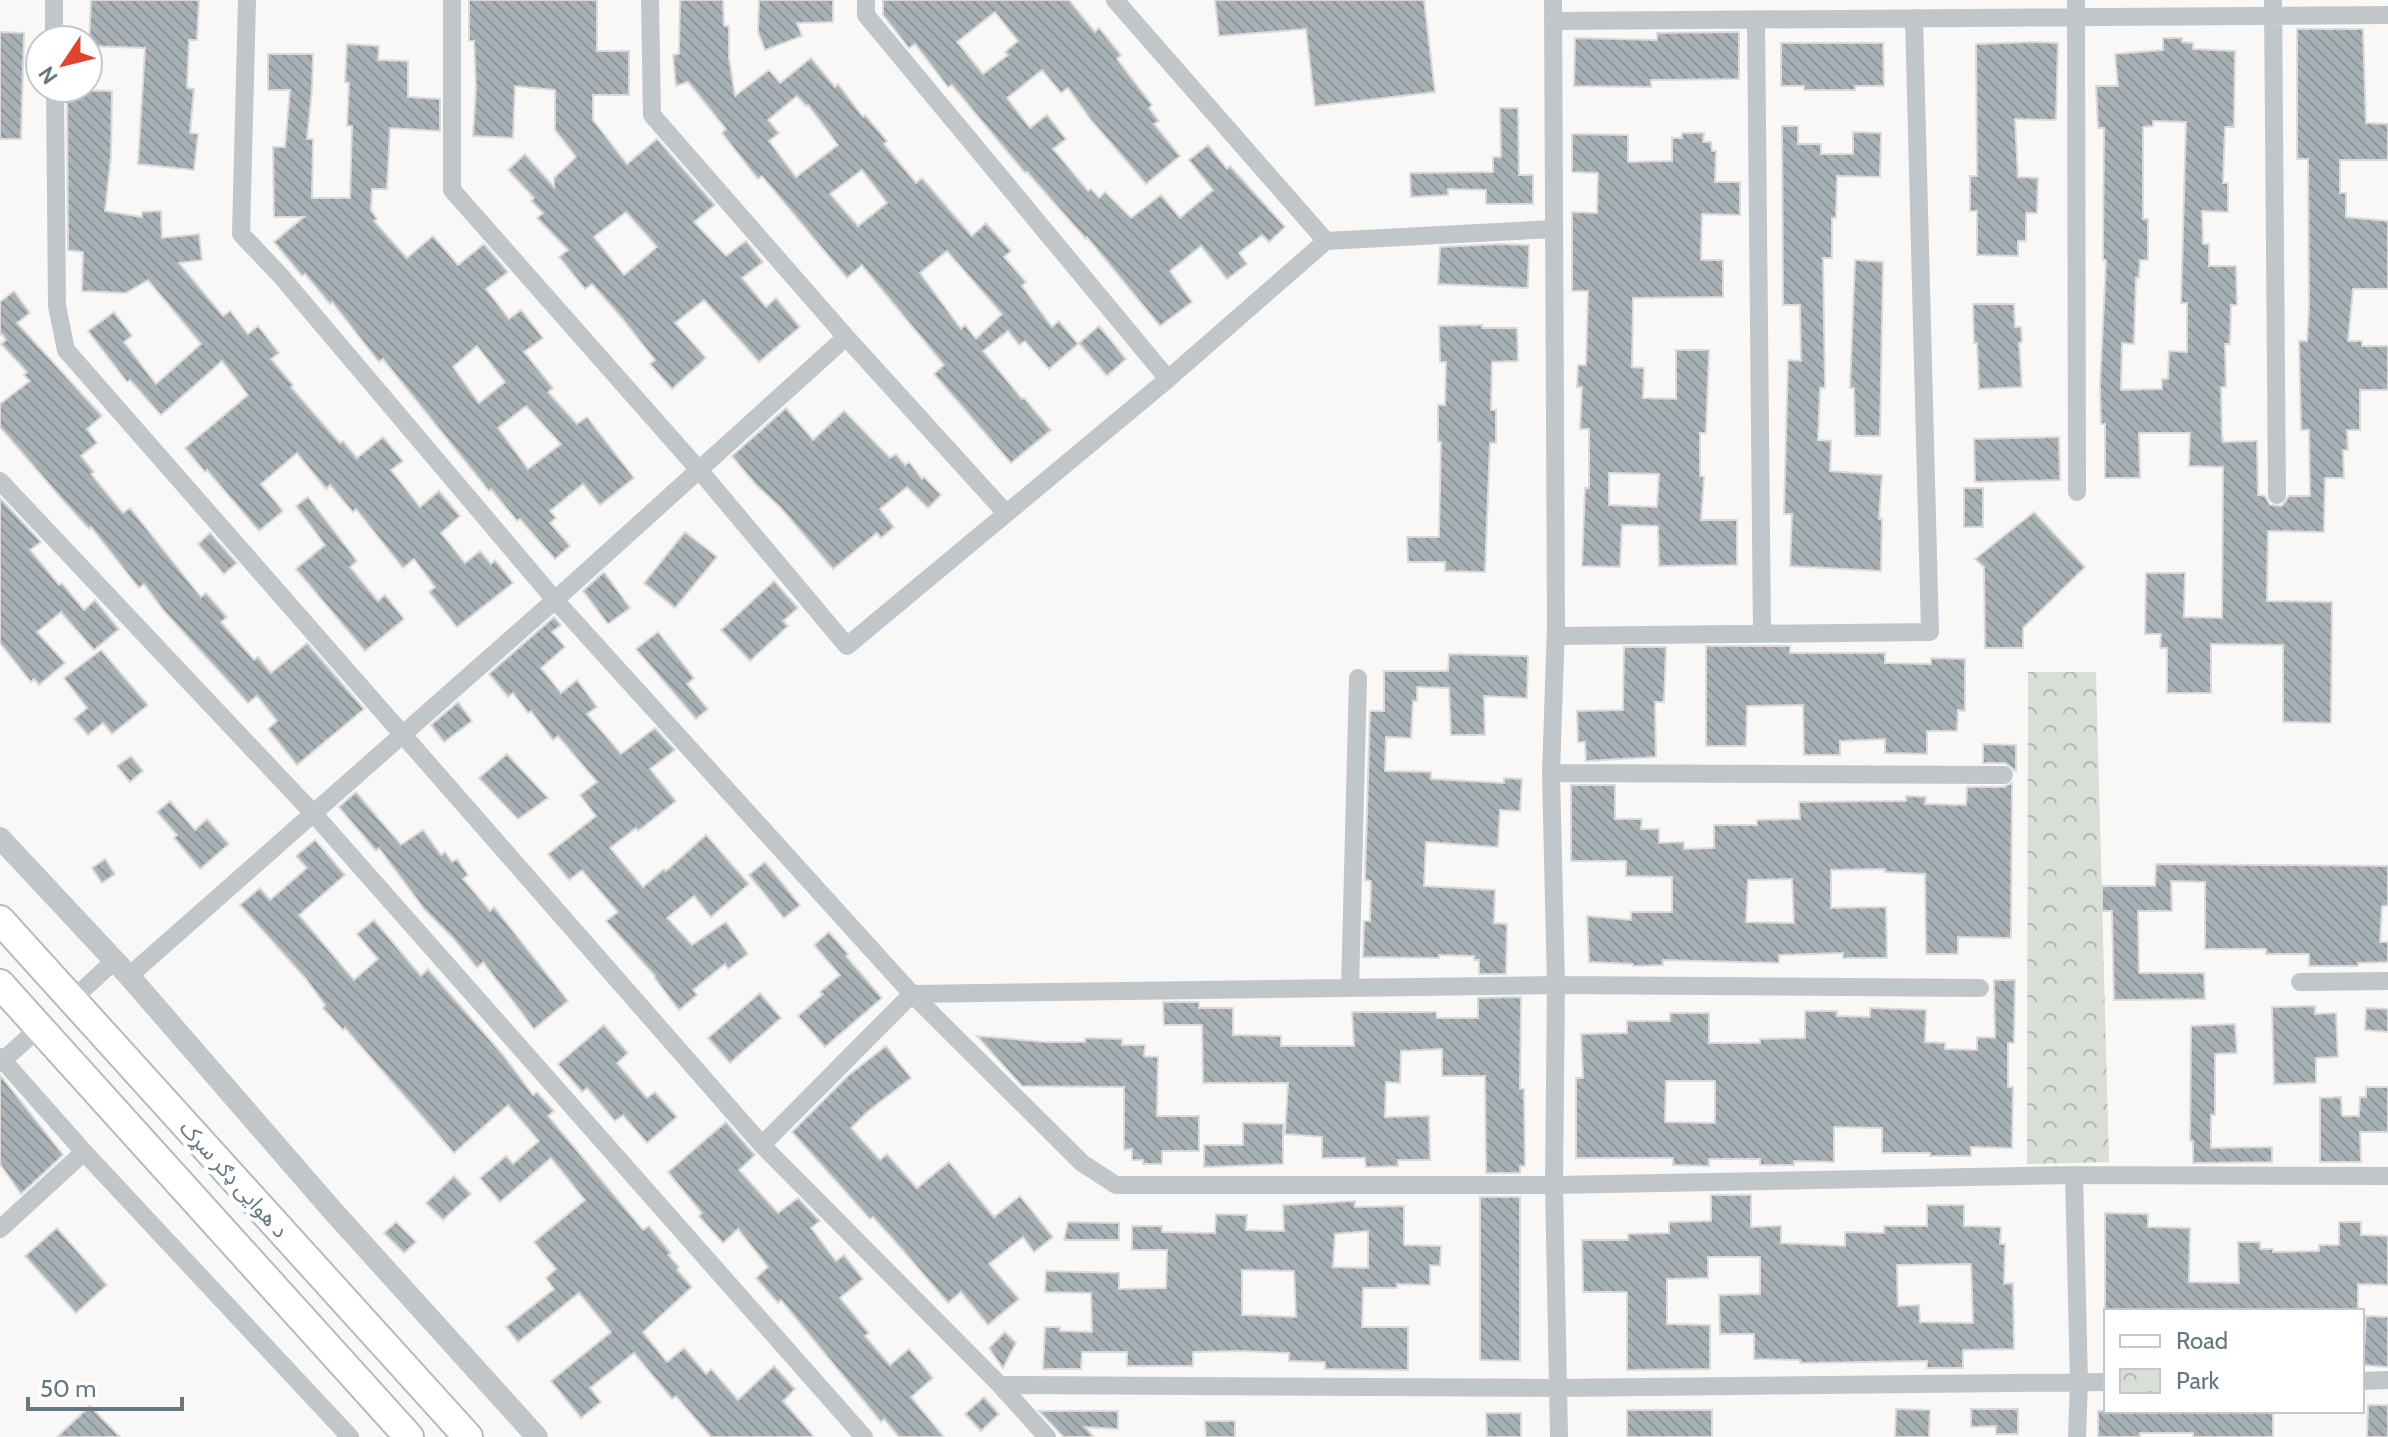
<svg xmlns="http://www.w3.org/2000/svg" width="2388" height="1437" font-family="Cabin,'Noto Sans Arabic',sans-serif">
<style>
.park{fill:url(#park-crowns)}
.building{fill:url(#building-back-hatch);stroke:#dbdad9;stroke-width:2;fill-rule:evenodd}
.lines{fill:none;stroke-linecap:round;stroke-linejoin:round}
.primary-casing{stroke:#b4babd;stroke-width:32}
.minor{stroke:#c0c6c9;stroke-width:18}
.tertiary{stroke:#c0c6c9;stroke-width:22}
.primary{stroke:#fff;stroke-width:28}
.labels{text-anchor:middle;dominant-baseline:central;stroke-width:8;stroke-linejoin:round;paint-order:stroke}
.street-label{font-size:22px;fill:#657881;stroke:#fff}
</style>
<defs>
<pattern id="park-crowns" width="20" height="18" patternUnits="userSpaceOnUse" patternTransform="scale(2)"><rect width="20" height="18" fill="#d9ded6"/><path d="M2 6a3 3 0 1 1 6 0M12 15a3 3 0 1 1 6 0" fill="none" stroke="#b4b9b3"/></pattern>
<pattern id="building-back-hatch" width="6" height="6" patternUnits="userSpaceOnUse" patternTransform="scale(2)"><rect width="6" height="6" fill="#a7b1b6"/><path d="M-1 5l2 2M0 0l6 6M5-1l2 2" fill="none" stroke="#8c9599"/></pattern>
</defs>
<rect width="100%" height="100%" fill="#f9f8f6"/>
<path class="park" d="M2028 672H2096L2109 1162 2027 1164Z"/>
<path class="building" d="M91 0H199L197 40H189L187 88 194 89 190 133 198 134 194 170 138 164 145 48 89 46Z
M469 0H597V51H629V95H593V120L627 164 657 139 715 205 694 222 726 256 746 241 763 262 742 278 766 307 776 298 800 327 759 362 704 300 675 323 706 358 672 389 650 364 655 360 621 317 592 284 585 289 559 257 568 250 537 218 543 213 531 201 534 198 508 170 525 154 554 187V178L576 157 555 130V90L515 86 513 138 473 136 476 88 474 41H469ZM626 212 657 247 624 275 594 237Z
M680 0H723L724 26H729V58L735 96 769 70 780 83 811 58 835 87 838 84 863 117 865 115 887 141 884 144 916 183 922 178 972 236 986 223 1011 251 1004 257 1026 282 1022 286 1052 327 1059 321 1078 344 1049 369 1025 341 1019 345 1008 331 983 351 1022 399 1024 398 1051 430 1011 463 934 374 944 365 864 268 862 265 847 278 762 176 758 179 722 133 726 129 688 82 676 86 673 55 679 54ZM797 96 806 106 808 105 838 145 796 177 769 141 779 133 768 120ZM862 170 887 203 858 226 830 194ZM947 251 1002 314 976 339 965 325 961 329 920 273Z
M759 0H833V22L797 23 802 36 765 50 758 32Z
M883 0H1069L1095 32 1099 28 1121 55 1117 59 1152 105 1149 108 1159 121 1154 124 1180 156 1146 184 1091 120 1068 88 1061 93 1042 70 1007 98 1030 128 1047 115 1066 139 1053 149 1088 191 1091 189 1099 198 1105 192 1131 218 1161 195 1180 218 1213 190 1189 160 1208 145 1227 169 1230 166 1285 227 1269 242 1262 235 1239 253 1247 264 1227 279 1201 246 1170 271 1192 302 1160 326 1087 237 1086 239 1027 172 1025 173 952 85 948 87 915 44 909 48 883 15ZM995 12 1018 41 1005 52 1008 55 983 74 957 42Z
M1215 0H1424L1435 92 1315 106 1306 29 1219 36Z
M2297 29H2363L2366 123 2388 124V160H2340V193H2346V217L2388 221V289H2353L2348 341H2362V346H2388V390H2360V430H2347L2348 450H2343L2344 478H2325L2324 532 2268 531 2267 601 2332 602 2331 723 2283 722V645L2211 644V693H2167V648H2160L2161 634H2145L2146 573H2185L2184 617 2222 618 2223 467 2189 466 2190 433H2139L2140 478H2105V424H2101L2100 386 2106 260H2103L2104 128H2098L2096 86H2118L2115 54 2163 50V38H2182V42L2193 43V49L2235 51 2234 127H2225L2223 183H2228V212L2202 211 2203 244H2209V266H2236L2237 305H2231L2230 344H2225L2226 387H2221L2222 435 2223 442 2257 441 2258 495 2265 496 2270 505 2282 506 2289 496H2310L2309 430H2301L2299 341H2307L2309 308 2308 159H2297ZM2153 121 2186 122 2181 303H2187V352L2169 351 2168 379H2162V389L2121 390 2122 343 2134 344 2136 277 2139 278 2140 260H2148V219H2143V127L2153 126Z
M0 32 24 33 21 139H0Z
M1739 32V79L1651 80V87L1574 86 1575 38 1657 40V33Z
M2036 42 2058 43 2056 120 2015 119 2018 177 2038 178 2037 213H2026V241H2018V256L1977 255V211H1970V176H1977L1976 44Z
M1781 43H1883L1884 86H1855V90H1804V86H1781Z
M347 44 379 46 378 60 408 61V97L440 99V131L390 128 387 189H372L371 210 377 219 374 221 407 258 433 236 458 265 484 244 508 272 486 289 509 319 521 310 543 338 524 352 553 388 548 392 577 424 587 417 634 478 600 505 583 484 550 511 556 518 550 523 570 546 555 559 520 519 517 521 491 489 489 491 383 359 379 362 332 302 330 304 305 274 302 276 274 242 304 217H274L273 147H285L290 90H268V54H313L312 90 307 139H313L312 198H350L352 126H347L349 83 345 82ZM477 346 505 382 479 403 453 367ZM526 406 561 444 528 469 498 428Z
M67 90 112 91 111 156 105 211 142 217V212L161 211 162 238 199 234 202 260 179 263 223 316 230 311 248 334 258 326 279 353 271 359 293 385 291 387 332 434 340 443 343 441 357 458 383 437 403 461 391 470 420 507 439 491 460 516 441 533 465 563 480 551 491 564 495 560 513 583 457 627 429 592 435 587 414 559 403 568 356 509 353 512 330 485 326 489 297 453 261 484 283 511 259 531 207 470 205 472 185 448 248 395 222 361 161 415 130 380 127 382 88 331 114 312 132 336 124 342 156 384 201 344 148 280 126 293 82 291 83 252 68 250Z
M1500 108H1518L1519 175H1533V204H1486V190L1448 189V195L1411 197 1410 173 1493 172V157H1501Z
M1782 126H1798V144H1821V154H1853V132L1881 133 1880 177 1837 176 1836 218H1832V258H1823L1825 388H1820L1818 440 1831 441 1830 471 1882 475 1879 519H1882L1881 571 1790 566 1792 514H1784L1788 360 1801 361 1800 305H1783Z
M1682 133H1704L1703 142H1711L1712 151H1716L1715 182H1740V215L1702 214 1701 260H1723V297L1633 298 1632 367 1644 368 1643 398 1676 399V350H1709L1706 433H1700V476L1704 477 1701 520H1737V565L1659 566 1658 526 1622 525 1620 567 1582 566 1585 488H1589V429H1580L1582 387H1577L1578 365H1586L1588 291H1572V212L1597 213 1598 173 1572 172V134L1628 135V162L1672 161V138H1682ZM1609 473 1659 474 1657 507 1609 505Z
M1501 244 1529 245 1528 288 1438 284 1440 247Z
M1855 260 1883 262 1880 436H1855L1854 388H1850Z
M14 291 30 313 17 323 102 416 87 429 97 443 81 456 94 472 91 474 123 513 130 508 201 597 206 593 227 617 221 622 254 660 258 657 271 673 307 643 364 709 297 765 268 729 277 721 257 696 248 703 164 611 144 584 139 588 91 527 89 529 61 498 0 427V404L30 381 24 375 27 372 1 344 6 340 2 334 0 335V302Z
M1973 304H2014L2015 327H2021L2022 342 2019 343 2022 387 1979 389 1977 343H1974Z
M1482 325V328H1517L1518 361 1492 362 1491 410H1496V443H1490L1485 572 1445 571V562H1408L1407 537H1439L1441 442H1438V405H1445L1446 362H1440L1439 326Z
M1099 326 1126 359 1107 376 1079 343Z
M786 408 813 440 844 411 890 458 896 454 905 465 909 462 922 479 924 477 941 495 928 508 907 487 880 509 894 527 881 538 877 533 833 569 780 507 756 485 732 456Z
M2059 437 2060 480 1975 482 1974 439Z
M1964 488H1983V527H1964Z
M308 497 357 561 350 567 378 601 385 595 404 619 365 651 296 569 325 545 296 506Z
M0 498 41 542 30 550 59 585 62 583 84 610 95 600 119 629 94 650 61 612 37 632 65 663 39 685 34 679 31 682 0 643Z
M2034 512 2085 567 2023 628V648H1985L1984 567 1975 559Z
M685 532 717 557 675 608 644 583Z
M210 533 237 563 224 574 198 544Z
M604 572 630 608 608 624 583 591Z
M774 581 798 608 783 621 788 626 750 661 721 630Z
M554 617 561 625 552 632 565 647 541 668 561 693 577 680 597 707 587 714 621 754 655 728 675 750 650 769 676 801 638 831 636 828 610 848 643 887 664 869 666 871 706 835 749 884 711 917 694 896 667 918 692 945 726 922 748 954 728 969 725 964 693 990 697 995 679 1010 654 977 655 976 606 921 618 912 582 870 569 880 548 854 596 816 580 795 597 782 558 736 553 740 531 711 528 713 513 693 508 697 489 674Z
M658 632 694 678 687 684 708 709 696 719 636 649Z
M1706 646H1790V653H1885V663L1931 664V658L1965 659V711L1958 710 1957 731H1927V754L1885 753V739L1840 741V755H1804L1803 705 1747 706 1746 746H1706Z
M1624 647H1666L1664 702H1655L1656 757 1586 761 1585 742H1578L1577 711 1623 710Z
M101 650 148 705 112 734 103 723 88 735 74 719 87 708 64 678Z
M1449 654 1528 656 1527 698 1484 696 1485 735H1451L1449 688 1417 687V701H1413L1411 738 1386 737 1385 771 1431 772V779L1504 783V778L1522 779 1520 811 1500 810 1498 847 1426 842 1424 886 1495 890 1494 923 1507 924 1506 974H1479V960H1474V956L1439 955V958L1363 957 1364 921H1370L1371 881 1365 880 1370 711H1384V671H1448Z
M458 702 472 721 444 742 431 725Z
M1983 744 2016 745V771L2005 763H1983Z
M507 754 548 798 518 819 479 778Z
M131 756 143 771 130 782 117 766Z
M2012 783 2011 938 1958 937V954H1926L1925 874 1885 872V869L1831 870V908L1886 907 1887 958H1843V953L1779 955V963L1663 960V965L1633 966V964L1589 962 1587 916 1631 920V912H1672V877L1626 876V861H1571V785H1615V819H1642L1641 829H1659V843L1684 842V849L1714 848V825H1757V820L1800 819 1799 802 1906 801V796L1926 797 1925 804 1966 805 1967 787H2004ZM1792 879 1794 923 1746 922 1748 880Z
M356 792 401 845 423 830 441 855 445 852 452 862 457 859 468 875 463 879 490 911 494 907 568 1001 534 1029 483 962 477 968 453 938 425 910 379 848 376 851 339 807Z
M170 801 195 830 207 819 229 844 200 869 174 838 177 835 157 812Z
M315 840 345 875 299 915 354 980 378 959 357 934 374 920 421 976 428 969 504 1056 533 1095 537 1092 554 1111 548 1116 643 1230 649 1226 671 1253 668 1255 679 1267 677 1270 692 1287 643 1332 667 1362 684 1348 706 1374 711 1369 738 1400 774 1366 795 1389 783 1401 814 1437H711L676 1396 672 1399 634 1353 590 1388 601 1402 581 1418 551 1381 611 1332 579 1293 518 1342 506 1327 554 1289 546 1278 556 1269 534 1242 585 1200 551 1158 500 1202 480 1178 506 1156 513 1164 539 1141 508 1105 454 1153 345 1028 343 1030 323 1008 325 1005 306 979 240 905 260 888 270 900 307 868 296 856Z
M105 859 115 874 102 883 92 868Z
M765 862 800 905 784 918 749 875Z
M2156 864 2388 866V906H2382L2380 942H2388V962L2358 963V966H2309V954H2266V949H2205V882L2171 881 2172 911H2138L2139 973H2204L2205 999 2114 1000 2112 911H2102V886H2155Z
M829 932 848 954 846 956 882 998 825 1047 798 1016 823 994 820 992 840 975 814 945Z
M1994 980H2015L2014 1043H2008V1087H2013L2012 1148 1971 1147V1156H1930V1153H1882V1128L1834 1127V1162L1794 1161V1165H1760V1159H1709V1166L1673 1165V1158H1576V1078H1583L1581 1034 1627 1033V1021H1670V1013H1709V1043H1760V1039L1805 1038V1011H1837V1016L1870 1017V1008L1926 1010 1925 1042 1945 1043V1049L1977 1050V1037L1995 1038ZM1666 1081H1715V1123L1665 1122Z
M760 993 781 1018 730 1063 708 1038Z
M1521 997 1520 1089H1524L1525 1166H1520V1173H1486L1485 1076H1442V1049L1401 1051 1400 1083 1386 1082 1385 1117 1429 1116 1430 1160H1398V1166L1366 1167 1365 1158H1322V1137L1285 1134 1288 1083H1203L1202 1025H1164L1163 1002H1199V1008H1233V1035L1281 1036V1046H1354L1352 1012H1436L1437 1018H1478V998Z
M2315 1006V1014L2336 1013 2338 1057 2316 1058V1083L2274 1084 2272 1007Z
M2366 1008 2388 1009V1032L2365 1030Z
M2235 1024 2237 1053 2215 1054V1115H2211V1148L2272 1147V1162L2193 1163V1141H2190L2191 1026Z
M604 1025 628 1053 617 1063 647 1098 655 1092 677 1117 647 1143 623 1115 615 1121 587 1088 582 1092 558 1064Z
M977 1036 1045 1042H1085V1038L1122 1039V1045H1145L1144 1056 1158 1057 1157 1116H1199V1151H1162V1164H1143V1160H1132V1149L1124 1150V1087L1022 1086Z
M886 1046 911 1078 867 1112 851 1128 880 1160 887 1154 917 1188 949 1162 994 1217 1020 1196 1053 1237 1034 1252 1023 1237 989 1264 1019 1299 988 1325 961 1292 948 1303 901 1248 873 1217 870 1219 792 1132 849 1075Z
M0 1075 63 1155 21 1194 0 1164Z
M2366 1087H2388V1132H2360L2361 1162H2320V1098L2341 1097 2342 1116H2359L2360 1097H2366Z
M726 1122 755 1155 739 1170 778 1213 798 1198 820 1221 811 1228 836 1261 844 1255 863 1279 840 1298 869 1333 865 1336 890 1365 909 1349 933 1378 911 1397 944 1437H899L884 1419 881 1422 781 1300 778 1303 756 1278 768 1267 738 1229 723 1243 699 1216 702 1213 668 1172Z
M1243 1123 1283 1124V1164L1204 1167V1145H1243Z
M454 1176 471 1194 443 1220 426 1203Z
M1711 1195H1751V1227L1781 1226V1243L1845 1246V1232L1884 1233V1226H1927V1205H1964V1226L2001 1227 2000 1244H2005L2004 1284 2013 1283 2014 1349 1963 1350V1368H1927V1361L1800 1363V1360L1754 1359V1334H1720L1719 1295 1760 1294V1257H1708V1278L1667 1279V1324L1710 1325V1369L1627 1370V1292H1583L1582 1240H1628V1234L1669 1233V1222L1711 1221ZM1971 1264 1973 1323 1920 1322 1919 1305 1898 1306 1897 1265Z
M1480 1197H1520V1361L1480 1360Z
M1355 1201V1207L1404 1206V1245L1441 1246 1440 1266 1430 1265V1285L1397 1284V1288H1363L1362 1327H1408V1370L1325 1369V1362L1289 1361V1353L1242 1351 1193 1352V1366H1127V1352H1082L1081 1369H1043L1045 1327H1060V1331L1092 1332 1091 1293 1045 1292 1046 1271 1119 1273V1289L1166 1288 1167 1250H1132V1226H1162V1232L1215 1233 1216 1214 1247 1215 1246 1230 1284 1231 1283 1205ZM1368 1231V1268L1333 1267 1335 1234ZM1242 1270 1294 1271 1296 1317 1242 1315Z
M2105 1213 2148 1214V1227L2190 1228 2189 1282 2239 1283 2238 1242H2260V1249H2273V1252L2319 1251V1245H2339V1222H2361V1235L2388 1236V1285L2358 1284V1311H2105Z
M396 1222 416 1242 404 1253 384 1233Z
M1068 1222 1119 1223V1240H1064Z
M57 1228 107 1285 76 1313 25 1256Z
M2366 1316 2388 1317V1367L2363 1365Z
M1005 1332 1016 1343 1003 1368 989 1348Z
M984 1397 999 1414 981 1431 965 1414Z
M2368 1405H2388V1437H2367Z
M90 1406 120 1437H57Z
M1896 1409 1930 1410 1929 1437H1895Z
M1971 1409H2018V1434H1996V1426L1971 1427Z
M1627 1410H1712V1437H1627Z
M1039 1411H1118V1429L1085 1427 1094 1437H1064Z
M2098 1411H2273V1437H2193V1433H2140V1437H2098Z
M1486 1413H1521V1437H1487Z
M1205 1421H1235V1437H1206Z"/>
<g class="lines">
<defs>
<path id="primary" d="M0 920 468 1437
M0 984 409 1437"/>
</defs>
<use href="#primary" class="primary-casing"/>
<path class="minor" d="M54 0V40
M247 0 241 234 280 275 555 600 912 994 1082 1163 1116 1185H1554L2074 1175 2388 1176
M452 0V190L700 471 847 646 1168 379 1326 241
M650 0 652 115 846 337 1005 512
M866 0V15L1168 379
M1115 0 1326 241 1553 229
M1553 0 1556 626 1551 773 1556 985 1554 1185 1559 1437
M2076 0 2077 492
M2273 0 2277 495
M1756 20 1762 634
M1553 21 2388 15
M55 88 57 306 66 350 762 1145 1000 1385 1047 1437
M0 481 313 813 864 1437
M1556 636 1930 632 1914 18
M1551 773 2004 775
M129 976 555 600 846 337
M2300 982 2388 981
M1350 988 1358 678
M72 1000 115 960
M0 1057 84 1152 350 1437
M0 1063 39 1028
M762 1145 912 994 1556 985 1980 988
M2074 1175 2079 1382 2077 1437
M0 1229 84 1152
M2362 1381 2388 1380
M1000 1385 1559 1388 2106 1382"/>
<path class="tertiary" d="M0 838 129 976 332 1210 537 1437"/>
<use href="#primary" class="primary"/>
</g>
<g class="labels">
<g class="street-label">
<text transform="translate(234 1179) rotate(48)">د هوایی ډګر سړک</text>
</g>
</g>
<rect x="2104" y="1309" width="260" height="104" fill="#ffffff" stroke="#c1c9cd" stroke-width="2"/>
<rect x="2120" y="1335" width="40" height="12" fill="#ffffff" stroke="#c1c9cd" stroke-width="2"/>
<text x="2176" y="1349" font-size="24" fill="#657881">Road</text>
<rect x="2120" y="1369" width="40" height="24" fill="url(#park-crowns)" stroke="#c1c9cd" stroke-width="2"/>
<text x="2176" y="1389" font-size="24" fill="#657881">Park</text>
<g transform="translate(64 64) rotate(235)"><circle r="38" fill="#ffffff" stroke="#c1c9cd" stroke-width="2"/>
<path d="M0-6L14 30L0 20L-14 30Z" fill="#df4430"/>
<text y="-12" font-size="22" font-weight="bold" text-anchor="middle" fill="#657881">N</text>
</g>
<path d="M28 1397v12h154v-12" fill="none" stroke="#657881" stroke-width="4"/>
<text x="40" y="1397" font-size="24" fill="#657881" stroke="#ffffff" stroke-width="6" paint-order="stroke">50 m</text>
</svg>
